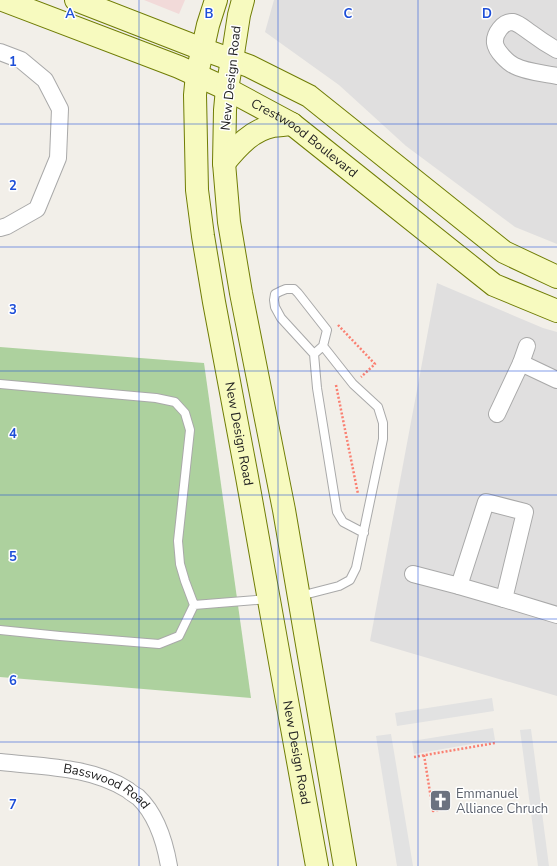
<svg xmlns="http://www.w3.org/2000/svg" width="557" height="866" font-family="'Nunito Sans',sans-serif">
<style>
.residential{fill:#e0dfdf}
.commercial{fill:#f2dad9}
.forest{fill:#add19e}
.parking{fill:#e2e2e2}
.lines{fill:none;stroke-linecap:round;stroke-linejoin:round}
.service-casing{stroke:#a9a9a9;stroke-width:10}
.minor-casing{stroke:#a9a9a9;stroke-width:18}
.secondary-casing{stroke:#707d05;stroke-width:24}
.path{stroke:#fa8072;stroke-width:2.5;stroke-dasharray:2 2;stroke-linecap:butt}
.service{stroke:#fff;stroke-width:8}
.minor{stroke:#fff;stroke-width:16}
.secondary{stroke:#f7fabf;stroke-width:22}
.grid{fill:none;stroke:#1d4ed8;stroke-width:1;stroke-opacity:0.55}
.labels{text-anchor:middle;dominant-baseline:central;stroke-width:3;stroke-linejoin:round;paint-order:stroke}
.street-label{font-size:13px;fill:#222;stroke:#fff}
.worship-label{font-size:13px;fill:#5b616d;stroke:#fff;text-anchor:start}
.grid-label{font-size:13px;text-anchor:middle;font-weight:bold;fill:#1d4ed8;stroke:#fff;stroke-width:3;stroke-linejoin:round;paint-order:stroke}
</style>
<rect width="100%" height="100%" fill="#f2efe9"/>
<path class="residential" d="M274 0H557V244L515 227 406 146 339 85 265 32Z
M437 283 543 328 557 332V696L370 641Z"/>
<path class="commercial" d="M144 0H185L179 14Z"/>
<path class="forest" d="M0 347 204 363 251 698 0 677Z"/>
<path class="parking" d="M492 698 494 711 397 726 395 713Z
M493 728 495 740 414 754 412 741Z
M531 729 549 866H538L520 730Z
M391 734 413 866H397L376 736Z"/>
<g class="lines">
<defs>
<path id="service" d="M314 354 281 318 275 307 274 300 275 294 281 291 286 289H294L298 293 327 330 323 346
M0 384 156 398 175 402 185 413 190 430 178 541 180 564 185 581 194 605
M300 596 339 586 350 580 356 568 383 439V423L378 407 353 384 323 346 314 354 317 388 337 512 343 522 364 533
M0 630 60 636 159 644 179 636 194 605 268 599"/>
<g id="minor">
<path d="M557 50C548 45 539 39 531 33 525 29 520 24 513 22 503 21 494 34 495 43 496 51 508 63 515 66 526 72 544 73 557 76"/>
<path d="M0 52 21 60 45 80 60 109 58 158 37 209 7 226 0 228"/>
<path d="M521 363 527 346"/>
<path d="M497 414 521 363 557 380"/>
<path d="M413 574 459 586 486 502 525 512 504 599 557 615"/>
<path d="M459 586 504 599"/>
<path id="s1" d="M0 762C43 767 90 766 128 790 131 793 135 795 138 797 156 814 165 843 169 866"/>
</g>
<g id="secondary">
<path id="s2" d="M3 0 179 67 227 89 292 124 494 285 557 311"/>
<path d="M76 0 202 49 249 66 309 96 504 252 557 277"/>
<path id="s3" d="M216 0 208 25 197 74 195 95 197 190 203 236 214 302 247 477 282 673 317 866"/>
<path d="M243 0 239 15 232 60 227 89 225 110 224 163 229 222 241 293 284 510 345 866"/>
<path d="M224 163C237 147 252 130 273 126 279 125 286 125 292 124"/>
</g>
</defs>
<use href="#service" class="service-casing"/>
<use href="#minor" class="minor-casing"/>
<use href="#secondary" class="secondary-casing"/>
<path class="path" d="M338 325 375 364 361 377
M336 385 358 494
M424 755 433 811 443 809
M414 757 495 743"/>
<use href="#service" class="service"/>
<use href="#minor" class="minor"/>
<use href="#secondary" class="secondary"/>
</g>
<path class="grid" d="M139 0V866M278 0V866M418 0V866M0 124H557M0 247H557M0 371H557M0 495H557M0 619H557M0 742H557"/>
<defs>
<symbol id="church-square" viewBox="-11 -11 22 22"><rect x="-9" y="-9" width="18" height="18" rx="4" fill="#6b7280" stroke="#fff"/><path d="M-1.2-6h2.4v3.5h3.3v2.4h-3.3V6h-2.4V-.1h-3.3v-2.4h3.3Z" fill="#fff"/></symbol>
</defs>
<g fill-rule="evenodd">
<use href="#church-square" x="428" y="788" width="25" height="25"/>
</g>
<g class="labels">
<g class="street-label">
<text transform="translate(231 78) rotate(-84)">New Design Road</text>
<text stroke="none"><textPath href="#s2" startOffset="333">Crestwood Boulevard</textPath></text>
<text stroke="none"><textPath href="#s3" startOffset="440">New Design Road</textPath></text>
<text stroke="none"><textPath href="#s3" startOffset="764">New Design Road</textPath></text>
<text stroke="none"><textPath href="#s1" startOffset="111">Basswood Road</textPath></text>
</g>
<g class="worship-label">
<text x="456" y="794">Emmanuel<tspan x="456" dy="15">Alliance Chruch</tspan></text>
</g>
</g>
<g class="grid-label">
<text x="70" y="18">A</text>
<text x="209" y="18">B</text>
<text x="348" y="18">C</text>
<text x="487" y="18">D</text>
<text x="13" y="66">1</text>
<text x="13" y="190">2</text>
<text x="13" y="314">3</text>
<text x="13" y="438">4</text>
<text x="13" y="561">5</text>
<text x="13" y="685">6</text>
<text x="13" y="809">7</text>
</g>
</svg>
